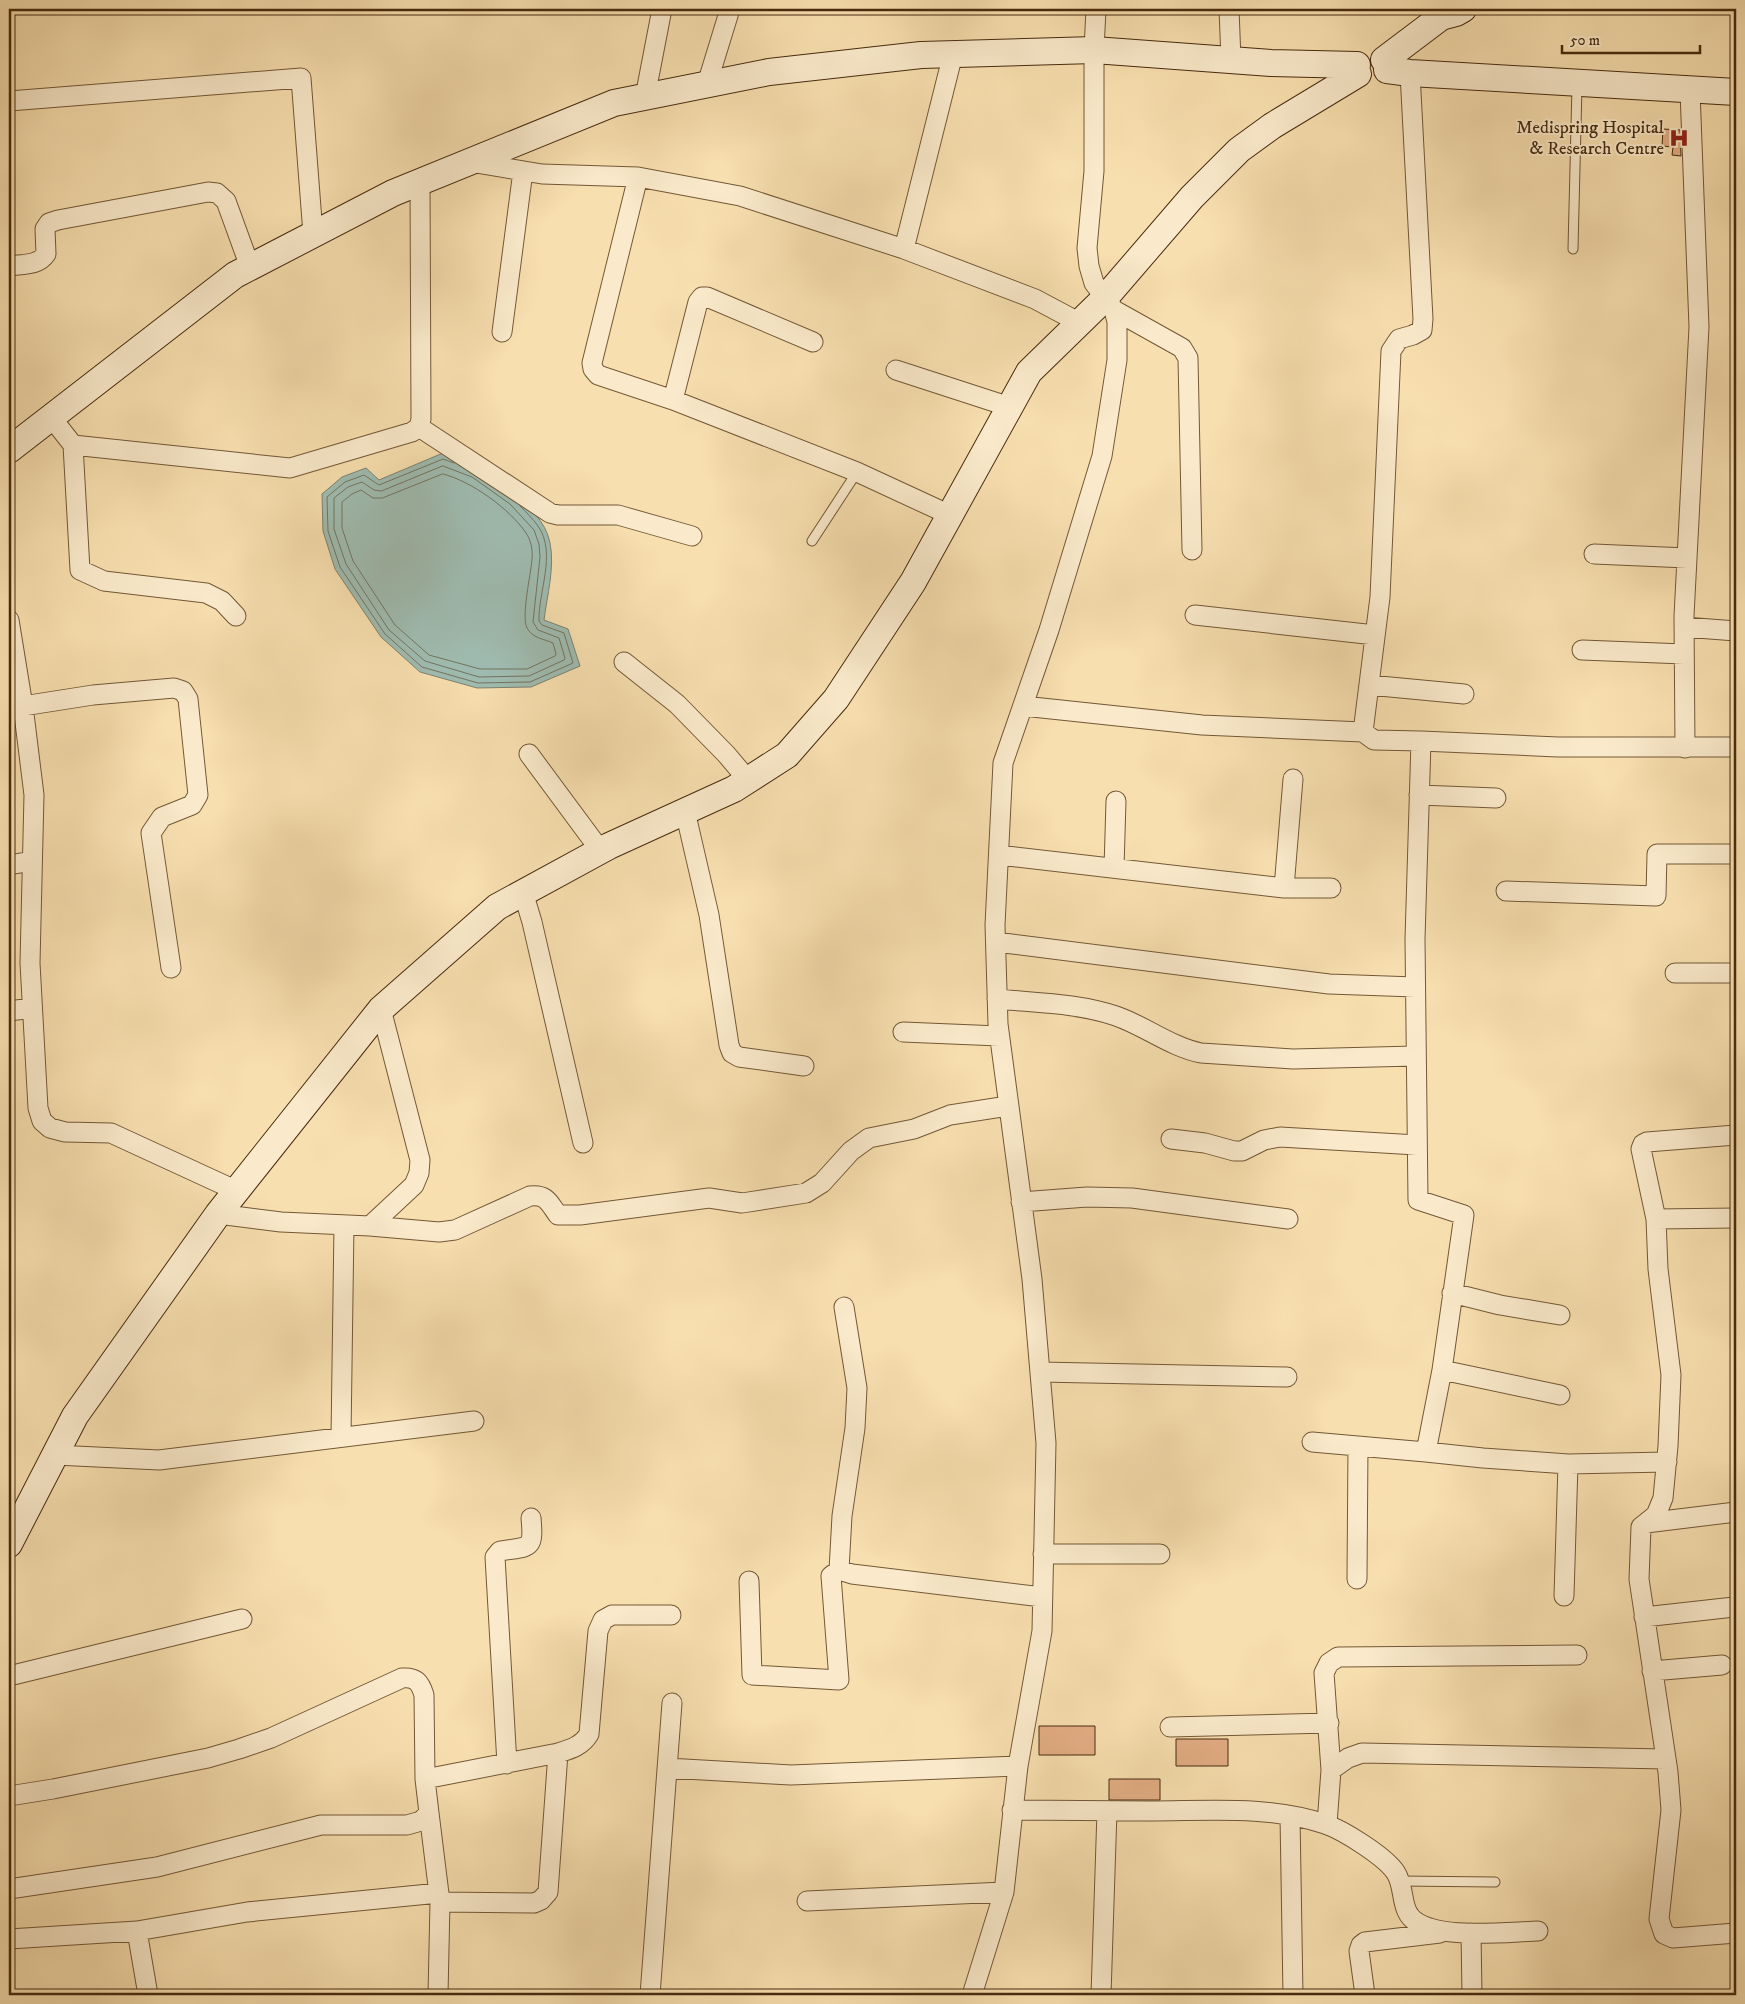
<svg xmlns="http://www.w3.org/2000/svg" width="1745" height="2004" font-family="'IM FELL DW Pica',serif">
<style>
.water{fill:#9fbcb1;stroke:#7c8270}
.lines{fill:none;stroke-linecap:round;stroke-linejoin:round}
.shore{stroke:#737460;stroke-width:1}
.building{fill:#e3ad84;stroke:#472b0e}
.lane-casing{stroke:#735836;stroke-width:11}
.street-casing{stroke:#735836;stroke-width:21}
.secondary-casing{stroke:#472b0e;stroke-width:28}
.lane{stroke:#faeacb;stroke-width:9}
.street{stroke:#faeacb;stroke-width:19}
.secondary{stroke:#faeacb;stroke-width:26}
.labels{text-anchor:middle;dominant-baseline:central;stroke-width:4;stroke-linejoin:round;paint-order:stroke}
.poi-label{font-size:18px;fill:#472b0e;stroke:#faeacb;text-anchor:end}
</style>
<rect width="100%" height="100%" fill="#f8dfaf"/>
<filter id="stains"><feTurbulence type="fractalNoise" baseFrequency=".004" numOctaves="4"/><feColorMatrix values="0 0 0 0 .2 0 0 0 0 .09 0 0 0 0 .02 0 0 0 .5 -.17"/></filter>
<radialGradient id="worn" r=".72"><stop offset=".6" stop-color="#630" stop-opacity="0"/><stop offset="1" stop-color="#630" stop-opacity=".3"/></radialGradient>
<path class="water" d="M443 453C478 473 542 500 550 543 555 567 547 596 544 620L568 629 580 666 531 687 477 688 420 672 381 637 335 569 323 531 322 494 342 477 366 468 379 480Z"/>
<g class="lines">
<path class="shore" d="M454 463 443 459 379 485 364 475 345 482 327 497 328 531 340 567 385 634 422 667 478 683 530 682 573 663 564 633 542 625 539 621C538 592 557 553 538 526 533 519 526 512 520 506
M443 466 472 477 510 504 534 530 539 544 540 557 533 622 538 630 559 638 565 658 564 660 529 676 479 677 425 661 389 630 346 564 334 529V498L348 487 362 482 374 490 381 491Z
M443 474C471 481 510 509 526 533 531 540 533 551 532 559 531 574 521 616 527 628 532 638 544 639 553 643L556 654 555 656 527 669H480L429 655 395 625 353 561 342 528V502L352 494 361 490 373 498H382Z"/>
</g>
<path class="building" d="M1663 129 1680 130 1681 156 1672 155 1673 147 1662 146Z
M1039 1726H1095V1755H1039Z
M1176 1739H1228V1766H1176Z
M1109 1779H1160V1800H1109Z"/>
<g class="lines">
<defs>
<path id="lane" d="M1573 249 1577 85
M812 541 857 472
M1399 1881 1495 1882"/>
<path id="street" d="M1229 9 1231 60
M1410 73 1423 319 1422 330 1413 335 1399 339 1391 351 1380 597 1363 732 1374 740 1421 741 1415 939 1418 1200 1464 1215 1442 1370 1426 1452 1483 1458 1568 1464 1667 1462
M707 84 730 9
M645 97 662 9
M9 101 301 78 313 234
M470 162 542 174 638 177 740 196 904 249 1035 299 1080 323
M638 177 592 363 593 369 598 375 673 400
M904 249 953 54
M9 266C22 264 38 266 46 254L45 229 49 223 58 220 208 192 217 193 226 201 250 267
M1114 310 1182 348 1188 358 1192 550
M502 332 523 171
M813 342 707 297H702L698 302 673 400 857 472 950 515
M896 370 1010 407
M51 417 73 445 290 468 412 432 419 427 421 419 420 182
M419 427 550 513 558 515H618L692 536
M73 445 80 570 104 581 206 593 222 601 236 616
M1594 554 1687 558
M1195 615 1375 635
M9 620 23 706 34 795 30 963 38 1108 42 1121 50 1128 65 1132 111 1133 237 1191
M1684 627 1736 631
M1582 650 1684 654
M624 662 677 704 726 754 748 780
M1369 685 1464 694
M23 706 93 695 174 688 183 691 188 699 198 795 192 805 162 817 151 833 171 968
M1023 706 1202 725 1363 732
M1421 741 1558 747H1736
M1685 748 1684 616 1699 327 1690 91
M529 754 600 850
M1419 795 1496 798
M685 811 709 915 729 1045 732 1053 739 1057 804 1066
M999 855 1284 888H1331
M9 865 32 861
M1114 868 1116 801
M1284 888 1293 779
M1506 891 1656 896 1657 854H1736
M523 892 532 922 583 1143
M996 942 1329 984 1415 987
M1675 973H1736
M997 999C1037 1003 1078 1003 1116 1016 1145 1026 1171 1047 1201 1053L1293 1059 1416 1056
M9 1011 32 1008
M903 1032 999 1036
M1171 1139 1205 1143 1234 1151H1242L1264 1140 1280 1137 1417 1145
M1021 1202 1087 1197 1132 1198 1288 1219
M218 1214 281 1222 370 1226 439 1232 455 1230 530 1196C547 1194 549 1203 558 1215H580L709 1198 742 1203 806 1193 822 1183 851 1151 869 1138 914 1129 950 1115 1008 1106
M1736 1218 1656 1219 1658 1269 1671 1375 1668 1446 1663 1498 1656 1515 1641 1527 1639 1579 1668 1772 1671 1810 1659 1919 1664 1934 1673 1938 1736 1933
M1656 1219 1641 1149 1643 1144 1647 1142 1736 1135
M370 1226 414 1185 419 1173 420 1160 381 1009
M1452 1293 1500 1305 1560 1315
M844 1307 857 1388 855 1428 842 1516 839 1570 852 1574 1042 1597
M1442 1370 1560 1395
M1040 1372 1287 1377
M341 1437 344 1225
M1312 1442 1426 1452
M55 1455 159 1460 474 1421
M1646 1523 1736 1512
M1043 1554H1160
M1357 1579 1358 1446
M749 1581 752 1675 839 1680 831 1576 839 1570
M1564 1596 1568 1464
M1644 1617 1734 1607
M1652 1671 1722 1665
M9 1676 242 1619
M1170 1727 1329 1723
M507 1764 495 1557 500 1551C530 1546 534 1551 531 1518
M667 1768 791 1775 1018 1766
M1331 1770 1324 1673 1329 1663 1338 1657 1577 1655
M9 1796 53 1789 208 1758 239 1749 271 1738 402 1678C416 1677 420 1682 424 1695L425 1779 558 1753C571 1749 582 1746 589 1734L598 1631 603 1620 612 1615H671
M1012 1810C1058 1810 1103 1811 1149 1811 1208 1811 1268 1805 1325 1824 1343 1830 1386 1857 1396 1873 1406 1889 1399 1913 1418 1923 1446 1939 1506 1932 1538 1931
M429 1813 440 1902 438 1995
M1290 1816 1293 1995
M1327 1824 1331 1770 1348 1758 1362 1753 1666 1759
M9 1889 157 1867 321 1825H407L421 1821 429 1813 425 1779
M807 1901 1004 1892
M440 1902 534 1903 541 1900 548 1892 558 1753
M137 1931 148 1995
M1471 1933 1472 1995
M9 1939 137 1931 247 1912 439 1893
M650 1995 672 1703
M972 1995 1004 1892 1018 1766 1042 1631 1046 1443 1032 1279 998 1024 995 925 1003 763 1049 630 1102 456 1117 360V322L1114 310 1094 283 1089 266 1087 248 1094 171V50L1096 9
M1101 1995 1107 1811
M1365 1995 1359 1951 1361 1945 1365 1942 1440 1933"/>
<path id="secondary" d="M1384 60 1441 17 1456 13 1463 9
M1387 70 1410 73 1736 92
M9 450 235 275 393 193 614 103 769 72 921 55 1094 50 1271 63 1357 65
M9 1544 75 1416 218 1214 381 1009 497 907 609 846 734 789 787 755 836 699 913 582 1029 372 1105 298 1192 197 1239 150 1272 126 1358 74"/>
</defs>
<use href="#lane" class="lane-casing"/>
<use href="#street" class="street-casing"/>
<use href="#secondary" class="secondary-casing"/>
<use href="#lane" class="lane"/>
<use href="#street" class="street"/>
<use href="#secondary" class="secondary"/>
</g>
<defs>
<symbol id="hospital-bare" viewBox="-9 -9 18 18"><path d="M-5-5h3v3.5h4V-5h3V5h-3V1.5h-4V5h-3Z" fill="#8f2418" stroke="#faeacb" stroke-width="2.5" paint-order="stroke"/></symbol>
</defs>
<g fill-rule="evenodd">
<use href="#hospital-bare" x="1665" y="124" width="28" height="28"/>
</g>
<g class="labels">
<g class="poi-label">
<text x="1664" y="128">Medispring Hospital<tspan x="1664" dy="21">&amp; Research Centre</tspan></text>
</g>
</g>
<rect width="1745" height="2004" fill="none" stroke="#f8dfaf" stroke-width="30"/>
<rect x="10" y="10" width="1725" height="1984" fill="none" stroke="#472b0e" stroke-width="2.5"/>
<rect x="15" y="15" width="1715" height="1974" fill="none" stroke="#472b0e"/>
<path d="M1562 45v8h138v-8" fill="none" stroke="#472b0e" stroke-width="2.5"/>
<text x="1570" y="45" font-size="15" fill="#472b0e" stroke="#faeacb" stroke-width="4" paint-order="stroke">50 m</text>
<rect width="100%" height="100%" filter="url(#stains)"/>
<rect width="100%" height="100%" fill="url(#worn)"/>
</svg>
